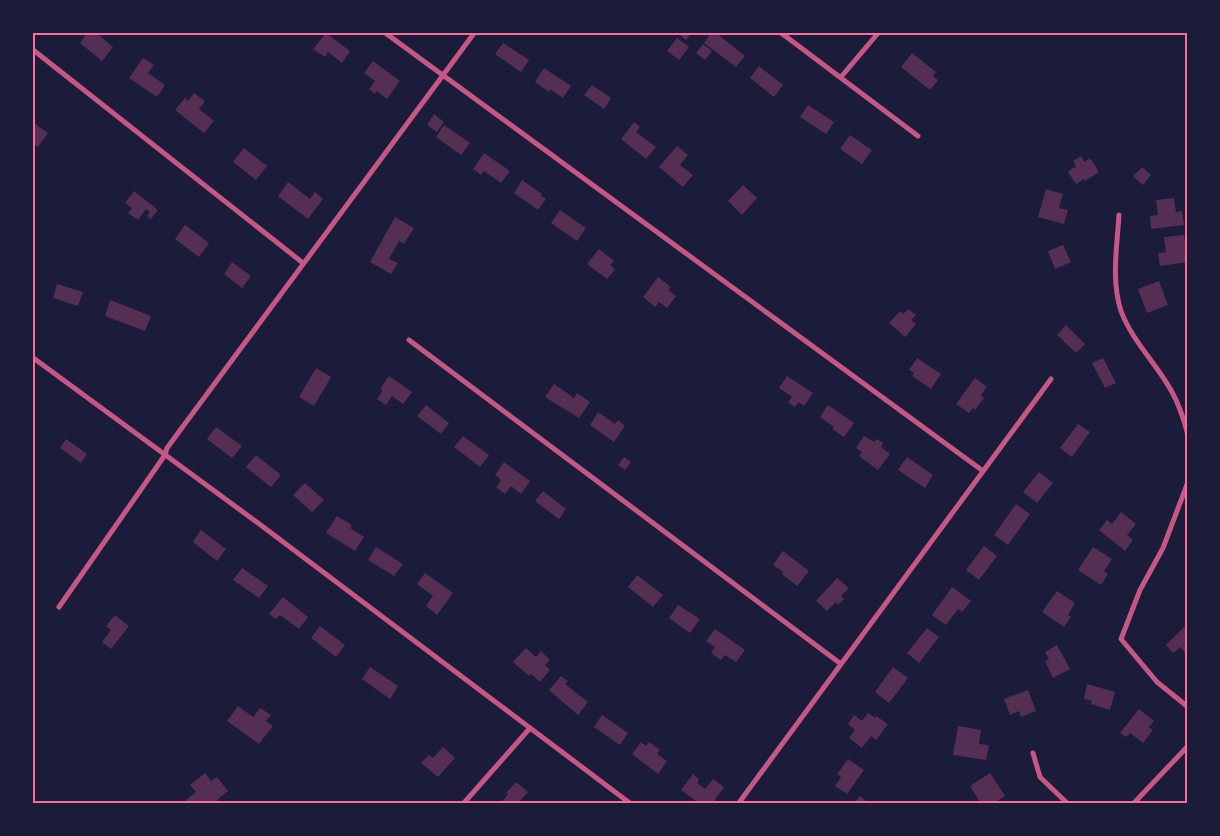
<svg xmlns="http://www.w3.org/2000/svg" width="1220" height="836" font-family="Rubik,sans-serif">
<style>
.building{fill:#542f53}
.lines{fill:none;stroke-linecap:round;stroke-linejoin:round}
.minor{stroke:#c65784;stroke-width:5}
.neatline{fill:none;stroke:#ff6b9d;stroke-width:2}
</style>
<rect width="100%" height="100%" fill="#1b1b3a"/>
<path class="building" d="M88 32H95L113 47 102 61 80 43Z
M676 32H692L686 40Z
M712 32H715L745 56 736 67 704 43Z
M326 33 350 51 342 63 328 52 325 57 313 49Z
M677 38 689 47 679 60 667 51Z
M503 43 529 60 521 72 495 54Z
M703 44 712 51 705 60 696 53Z
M912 53 936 72 933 76 938 80 930 90 901 67Z
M143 58 154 65 148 73 165 85 157 97 129 78Z
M373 61 400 81 387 99 377 91 375 94 369 89 375 81 364 73Z
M759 66 783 85 774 97 750 78Z
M544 68 571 86 563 98 550 89 549 92 535 82Z
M592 85 611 98 604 109 584 95Z
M194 93 205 101 199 109 214 121 204 133 175 110 185 98 188 101Z
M808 105 834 122 826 134 800 117Z
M434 114 444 122 437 132 427 125Z
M32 122 48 133 38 147 32 143Z
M634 122 640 127 636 132 656 147 646 159 621 139Z
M444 125 470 143 461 155 436 137Z
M850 135 872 150 862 164 840 149Z
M677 146 688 155 680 165 693 175 683 187 659 167Z
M244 148 267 166 256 180 233 162Z
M484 153 510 171 501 183 484 171 481 175 473 169Z
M1081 156 1084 162 1090 158 1099 172 1085 181 1084 179 1076 184 1068 172 1076 166 1073 161Z
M1142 167 1151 175 1143 185 1133 176Z
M522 180 542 194 541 196 546 199 538 210 514 193Z
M288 182 310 199 315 192 323 199 308 219 278 196Z
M743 185 757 198 742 215 728 201Z
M1046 189 1063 194 1059 208 1068 210 1064 224 1038 217Z
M134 191 158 210 151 219 147 216 150 212 146 209 138 220 128 213 132 208 125 203Z
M1174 198 1176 212 1182 211 1184 225 1151 229 1150 216 1158 215 1156 200Z
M560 210 586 228 577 241 551 223Z
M395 217 414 228 404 244 399 241 389 259 398 263 391 274 370 262Z
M185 225 209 243 199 257 175 239Z
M1184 235 1188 262 1160 266 1158 253 1166 252 1164 237Z
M1063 245 1071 262 1055 269 1048 251Z
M599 249 614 261 610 265 615 270 607 279 587 264Z
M232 262 251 276 242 288 224 274Z
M658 277 671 287 668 290 676 296 667 308 659 302 655 307 643 297Z
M1159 281 1168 305 1147 313 1138 289Z
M57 284 83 292 78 306 53 298Z
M110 300 151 316 145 331 105 316Z
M908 309 916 315 911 320 916 324 905 337 889 323 900 311 903 314Z
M1066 325 1085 344 1076 353 1057 335Z
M917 358 941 374 931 389 912 376 914 373 909 370Z
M1103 358 1116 383 1105 388 1092 363Z
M316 368 331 377 314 406 299 397Z
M389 376 412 392 403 404 392 396 386 405 377 399 383 390 380 389Z
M787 376 813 393 804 406 798 402 795 407 788 402 792 397 779 388Z
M975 378 987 387 981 395 984 398 975 410 973 408 969 413 956 404Z
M554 384 574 398 577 393 590 402 579 418 545 397Z
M426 405 449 423 441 434 417 416Z
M828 405 854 423 844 437 832 429 834 427 820 417Z
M598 412 615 424 618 420 625 426 614 442 590 425Z
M1078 424 1090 432 1072 457 1060 448Z
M216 427 242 446 232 458 207 439Z
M463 436 489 455 480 467 454 447Z
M864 436 874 442 877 439 883 443 881 447 890 454 878 470 859 456 862 452 856 448Z
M66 439 87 454 81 463 60 448Z
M256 455 281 475 271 487 246 467Z
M624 457 631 462 625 470 618 465Z
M907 457 933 475 925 488 898 470Z
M504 462 530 481 521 494 511 486 505 494 496 487 501 480 495 475Z
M1039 472 1053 483 1037 503 1023 492Z
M305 483 324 500 312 512 293 495Z
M543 491 566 509 559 519 535 501Z
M1016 504 1030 514 1008 545 994 535Z
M1121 512 1136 524 1127 535 1133 540 1125 551 1099 530 1107 520 1112 524Z
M337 516 352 525 350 528 364 537 355 551 326 533Z
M201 530 226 549 217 561 193 542Z
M984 546 997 556 979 580 966 570Z
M376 547 403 564 394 576 368 560Z
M1093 547 1112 559 1104 571 1108 574 1101 585 1078 570Z
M783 551 809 571 797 586 782 574 783 572 773 565Z
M242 568 268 586 259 598 233 580Z
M425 573 453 593 437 615 426 606 433 596 417 584Z
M637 575 663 595 653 607 628 587Z
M837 578 849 588 841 596 844 599 838 605 836 602 827 611 816 601Z
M952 587 971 601 962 612 958 609 946 625 932 615Z
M1057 591 1075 603 1068 615 1071 617 1064 627 1042 612Z
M283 597 308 617 299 629 280 615 276 619 269 614Z
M678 605 700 619 690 633 669 618Z
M115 615 129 626 111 649 102 642 111 630 106 626Z
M320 626 345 645 336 657 311 638Z
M1184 627 1188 630V655L1180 647 1173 653 1166 645Z
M927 628 939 637 919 663 907 653Z
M715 629 745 650 736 662 725 655 721 660 711 653 715 647 706 641Z
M1057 645 1070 669 1053 678 1045 661 1049 659 1045 652Z
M526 648 536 657 541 651 550 660 545 665 550 670 540 682 531 674 529 676 513 662Z
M370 667 398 686 390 699 362 679Z
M893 667 908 678 889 703 875 692Z
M561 676 568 681 565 684 588 702 578 715 549 690Z
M1087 684 1115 692 1110 710 1091 704 1092 701 1084 699Z
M1028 690 1036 711 1021 717 1019 711 1010 715 1004 699Z
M238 706 253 717 260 708 271 715 266 721 273 726 259 744 227 721Z
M1139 709 1154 721 1149 727 1153 730 1143 743 1130 733 1126 737 1120 733Z
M868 713 875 718 876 716 888 724 876 740 871 736 862 748 849 738 855 730 848 724 854 715 862 721Z
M602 715 628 733 620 745 594 727Z
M958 726 981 730 979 744 989 745 986 760 953 755Z
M641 742 646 746 649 742 660 750 657 754 667 761 658 774 632 754Z
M443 747 455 758 438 777 421 763 429 755 433 758Z
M848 759 864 770 847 794 835 786 841 777 837 774Z
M205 773 211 781 217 777 228 791 217 800 219 804H187L185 801 196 792 190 785Z
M990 773 1005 796 993 804H981L970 786Z
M693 774 699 779 697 783 705 789 713 779 724 787 712 804H700L681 790Z
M516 782 528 792 519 802 520 804H500L508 794 506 793Z
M860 796 869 804H854Z"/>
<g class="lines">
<path class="minor" d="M384 32 983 471
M780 32 918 136
M32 49 303 263
M841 77 879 32
M1119 215C1117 247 1111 280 1121 311 1132 341 1157 364 1172 392 1180 406 1184 420 1188 435
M409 340 841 664
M32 357 258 523 631 804
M1188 482 1163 548 1140 590 1121 639 1157 682 1188 707
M59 607 165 455 167 448 475 32
M1033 753 1040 777 1068 804
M463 804 530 728
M738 804 1051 379
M1133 804 1188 746"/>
</g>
<rect width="1220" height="836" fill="none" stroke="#1b1b3a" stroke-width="68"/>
<rect x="34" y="34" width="1152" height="768" class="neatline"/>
</svg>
